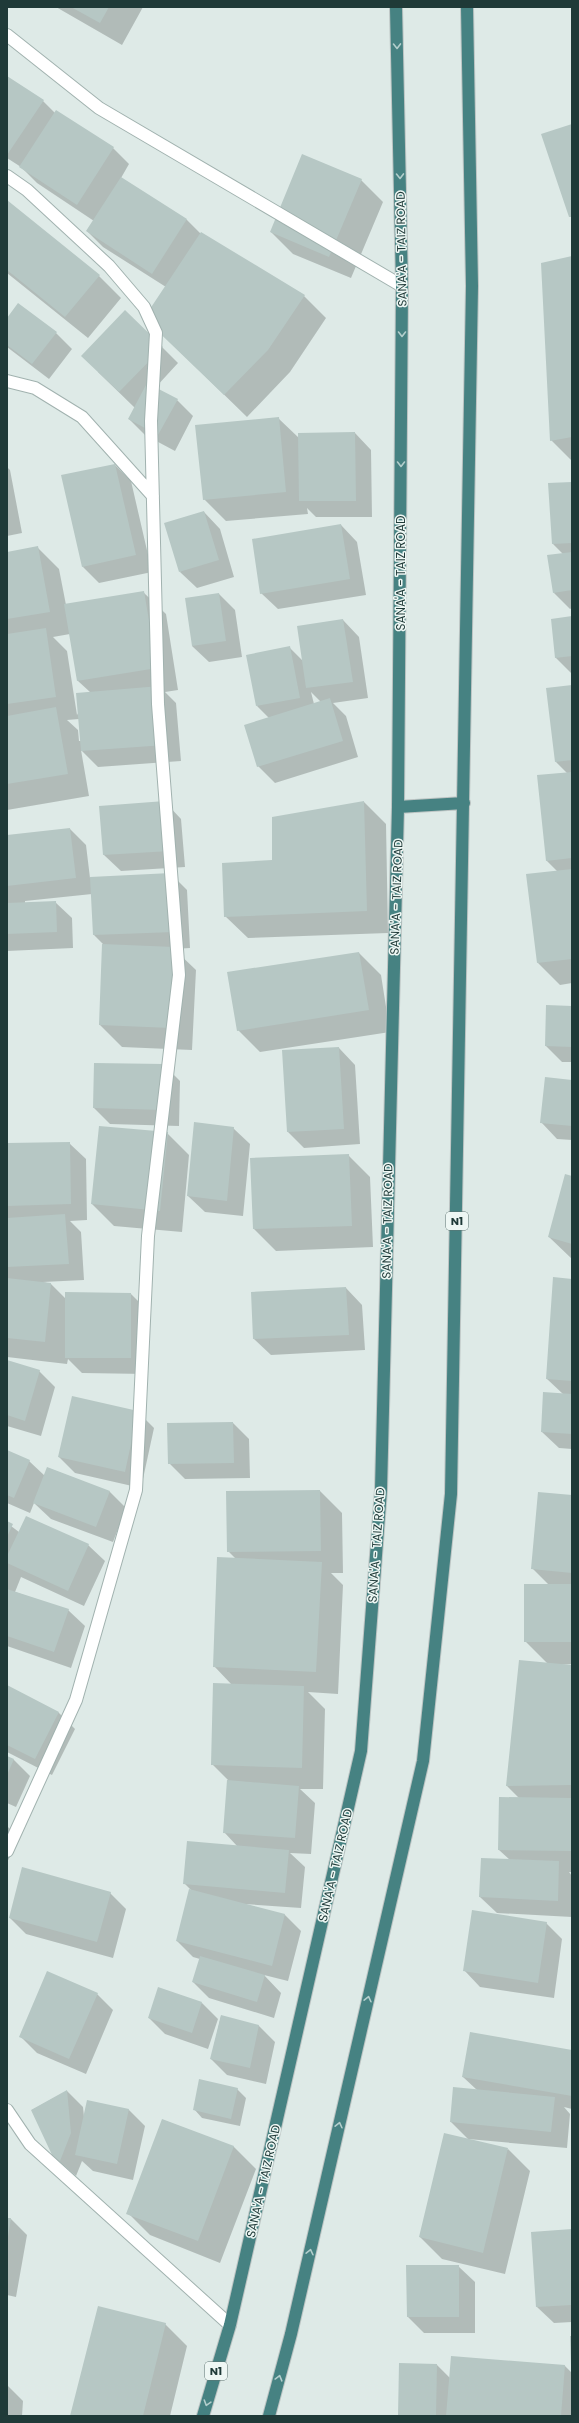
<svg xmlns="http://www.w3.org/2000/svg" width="579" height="2423" font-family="Poppins,sans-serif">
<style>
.shadow{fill:#0003;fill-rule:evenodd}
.building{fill:#b6c7c4}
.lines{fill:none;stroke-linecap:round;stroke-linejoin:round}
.minor-casing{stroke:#a1b2af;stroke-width:14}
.trunk-casing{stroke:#bcc4c3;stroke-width:14}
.minor{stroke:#fff;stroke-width:12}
.trunk{stroke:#468282;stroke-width:12}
.oneway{stroke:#b3cecc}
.labels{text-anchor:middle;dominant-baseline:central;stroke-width:3;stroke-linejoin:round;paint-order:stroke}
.shield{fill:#eef7f4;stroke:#5d7370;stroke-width:1}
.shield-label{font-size:11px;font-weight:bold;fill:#1f3a38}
.street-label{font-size:12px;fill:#1f3a38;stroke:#eef7f4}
</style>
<rect width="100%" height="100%" fill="#deeae7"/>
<path class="shadow" d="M56 7H143L122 45Z
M7 77 43 101 55 113 113 148 129 164 121 178 187 220 201 234 304 296 326 318 290 372 247 417 168 340 166 287 103 247 87 231 94 221 37 183 21 167 7 158Z
M361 180 383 202 351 278 293 254 271 232Z
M7 201 99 276 121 298 88 338 7 273Z
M572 257V461L551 440Z
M7 320 56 333 72 349 49 379 7 347Z
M162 347 178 363 155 388 177 400 193 416 175 451 145 435 129 419 135 408 98 372Z
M278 418 299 438 355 433 371 450 372 517H316L307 508 308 514 226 521 204 499Z
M115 465 131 481 152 572 99 583 83 567Z
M7 467 10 470 22 533 7 536Z
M572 483V608L570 609 554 593 563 554 553 544 549 484Z
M204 512 220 529 234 577 197 588 180 572Z
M341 525 357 542 366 595 278 609 261 593Z
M37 547 59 569 66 605 143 592 166 614 178 690 165 692 176 703 181 761 98 767 81 750 89 796 7 810V553ZM70 634 78 681 90 692 77 715 67 651 53 637ZM79 719 81 741H79L78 730 67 720Z
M219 594 235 610 242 657 209 662 192 646Z
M572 617V674L555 657Z
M343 620 359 637 368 698 333 703 346 716 358 757 275 783 258 766 269 718 257 706 289 647 303 661ZM311 692 321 702 314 704Z
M572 686V983L560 985 538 963 558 872 546 860 568 774 556 762Z
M165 802 181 819 185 867 121 871 104 855 101 807Z
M364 802 386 824 388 933 248 938 225 916 273 861Z
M70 829 86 845 90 878 171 874 187 890 190 948 174 949 196 970 192 1050 122 1047 100 1025 103 944 94 935 92 894 25 901V903L55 902 72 918 73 948 7 951V836Z
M359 953 381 975 390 1032 260 1052 238 1030Z
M547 1006 572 1007V1062H562L546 1046Z
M339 1048 355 1065 360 1144 304 1148 288 1132Z
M164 1065 180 1081 179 1126 110 1124 94 1108Z
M572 1081V1140L557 1139 541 1122Z
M233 1128 250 1144 243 1216 205 1212 188 1196Z
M167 1133 189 1155 182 1232 114 1226 92 1204Z
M69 1143 86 1159 87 1220 70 1221 81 1232 84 1280 43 1282 51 1284 66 1299 131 1294 147 1310 146 1374 82 1373 68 1359 67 1364 7 1357V1144Z
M348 1155 370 1177 373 1247 276 1251 254 1229Z
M572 1177V1259L549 1237Z
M572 1280V1449L559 1448 542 1432 563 1394 547 1379Z
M346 1288 362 1305 365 1350 271 1355 254 1339Z
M7 1361 39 1371 55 1387 41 1436 7 1426Z
M138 1412 154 1428 141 1488 75 1473 59 1457Z
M233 1423 249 1439 250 1478 185 1479 169 1463Z
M7 1451 29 1461 45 1476 48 1468 110 1492 126 1508 113 1542 51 1519 34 1503 30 1513 7 1503Z
M320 1491 342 1513 343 1573H331L343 1585 338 1694 308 1692 325 1709 323 1789H300L315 1803 311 1854 290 1853 305 1867 301 1908 244 1904 285 1915 301 1931 288 1981 264 1975 281 1993 274 2018 209 1998 193 1982 200 1959 193 1957 177 1941 192 1891 184 1883 237 1846 224 1832 228 1780 212 1764 232 1685 214 1666 236 1559 228 1551Z
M572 1496V1664L559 1665 572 1666V1872H569L572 1876V1917L497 1913 480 1897 510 1860 499 1850 519 1798 507 1786 548 1664 525 1641 549 1585 532 1568Z
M7 1523 19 1532 88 1545 105 1561 84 1606 21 1577 15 1592 68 1610 85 1626 71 1668 7 1646Z
M7 1686 59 1713 75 1729 52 1775 7 1752Z
M7 1757 14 1760 30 1776 16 1807 7 1803Z
M7 1826 20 1839 7 1862Z
M110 1893 126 1909 113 1958 26 1934 10 1918Z
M546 1923 562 1939 554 1998 480 1987 464 1970Z
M97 1994 113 2010 86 2074 37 2053 21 2037Z
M202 2003 218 2019 208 2049 165 2034 149 2018Z
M221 2016 259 2026 275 2042 266 2084 227 2075 211 2059Z
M572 2051V2109L564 2107 570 2114 567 2148 468 2139 451 2122 454 2088 477 2090 463 2077Z
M237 2089 246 2098 240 2126 202 2118 194 2109Z
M67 2091 83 2107 84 2117 129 2110 145 2126 133 2180 93 2171 82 2161 76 2176 54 2157 32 2110Z
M163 2120 234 2147 256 2169 220 2263 150 2235 128 2213Z
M508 2149 530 2171 505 2274 442 2259 420 2237Z
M7 2219H11L27 2235 16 2297 7 2295Z
M572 2230V2322L554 2323 537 2307Z
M458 2266 475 2282V2333H424L408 2317Z
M165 2324 187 2346 170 2416H71Z
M572 2337V2416H399L437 2365 450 2378 565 2366 572 2373Z
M7 2385 23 2401 22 2416H7Z"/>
<path class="building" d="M71 7H109L100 23Z
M7 76 44 100 7 155Z
M56 110 114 147 77 205 19 167Z
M572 124V217H569L541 134Z
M302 154 362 179 329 257 270 232Z
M121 177 187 219 152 274 86 231Z
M7 200 100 275 65 317 7 270Z
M201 232 305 295 268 350 224 395 144 318Z
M572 256V437L550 441 541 263Z
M18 303 57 332 32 364 7 345V318Z
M125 310 163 347 119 392 81 356Z
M147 383 178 399 158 435 128 419Z
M279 417 286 492 203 500 195 425Z
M355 432 356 501H299L298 433Z
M115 464 136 555 82 567 61 475Z
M572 482V543L552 544 548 483Z
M204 511 219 560 179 572 164 523Z
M341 524 350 579 260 594 252 539Z
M38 546 50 612 7 619V552Z
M572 552V590L553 593 547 555Z
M144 591 157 668 77 681 64 604Z
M219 593 226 641 192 646 185 598Z
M572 616V656L555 658 551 619Z
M343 619 353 682 306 688 297 626Z
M46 628 56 697 7 704V634Z
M290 646 300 698 256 706 246 655Z
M572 685V760L555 762 546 688Z
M160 686 165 745 81 751 76 693Z
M330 698 343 741 257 767 244 725Z
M56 707 68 774 7 784V716Z
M572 772V858L546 861 537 775Z
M165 801 170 851 103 855 99 806Z
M364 801 367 911 224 917 222 863 272 860V817Z
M70 828 76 878 7 886V835Z
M572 869V959L537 963 526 874Z
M171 873 174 932 93 935 90 877Z
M56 901 57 932 7 934V903Z
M102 944 174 947 171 1028 99 1025Z
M359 952 369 1010 237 1031 227 972Z
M546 1005 572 1006V1047L545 1046Z
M339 1047 344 1129 287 1132 282 1050Z
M94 1063 164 1064 163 1110 93 1108Z
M545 1077 572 1080V1126L540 1123Z
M194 1122 234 1127 227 1201 187 1196Z
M99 1126 168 1132 160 1211 91 1204Z
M70 1142 71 1204 7 1206V1143Z
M349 1154 352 1226 253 1229 250 1158Z
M565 1174 572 1176V1244L548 1237Z
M65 1214 69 1264 7 1267V1218Z
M553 1277 572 1279V1381L546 1379Z
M7 1278 51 1283 45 1342 7 1338Z
M346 1287 349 1335 253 1339 251 1292Z
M65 1292 131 1293V1358H65Z
M7 1360 40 1370 25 1421 7 1415Z
M543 1392 572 1394V1434L541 1432Z
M72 1396 138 1411 125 1472 58 1457Z
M233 1422 234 1463 168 1464 167 1423Z
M7 1450 30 1460 14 1498 7 1495Z
M47 1467 110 1491 96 1527 33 1503Z
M320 1490 321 1551 227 1552 226 1491Z
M538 1492 572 1495V1573L531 1569Z
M26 1516 89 1544 68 1591 7 1563V1556Z
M7 1521 13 1524 7 1537Z
M217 1557 322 1562 316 1672 213 1667Z
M524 1584H572V1642H524Z
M7 1589 69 1609 54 1652 7 1636Z
M519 1660 572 1665V1785L506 1786Z
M213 1683 304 1686 302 1768 211 1765Z
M7 1685 59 1712 35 1759 7 1745Z
M7 1756 14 1759 7 1775Z
M227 1780 299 1786 295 1838 223 1833Z
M499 1797 572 1798V1851L498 1850Z
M187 1841 289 1850 285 1893 183 1884Z
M481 1858 559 1861 558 1901 479 1897Z
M22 1867 111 1892 97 1942 9 1918Z
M189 1889 285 1914 272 1966 176 1941Z
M472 1910 547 1922 538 1983 463 1971Z
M200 1956 265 1975 257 2002 192 1982Z
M47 1971 98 1993 69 2059 19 2037Z
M158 1987 202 2002 192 2033 148 2018Z
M221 2015 259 2025 250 2068 210 2059Z
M470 2032 572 2050V2096L462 2077Z
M199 2079 238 2088 231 2119 193 2110Z
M453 2087 555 2097 551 2132 450 2122Z
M67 2090 71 2133 60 2161 53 2157 31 2110Z
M87 2100 129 2109 117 2164 75 2155Z
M162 2119 234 2146 198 2241 126 2214Z
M444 2133 508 2148 483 2253 419 2237Z
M7 2218H11L8 2237H7Z
M572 2229V2305L536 2307 531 2232Z
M406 2265H459V2317H407Z
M98 2306 166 2323 143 2416H70Z
M570 2336H572V2365H571Z
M451 2356 565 2365 561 2416H446Z
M399 2363 437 2364 436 2416H398Z"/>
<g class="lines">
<defs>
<path id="minor" d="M7 35 99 108 402 286
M7 176 27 190 109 266 144 307 156 333 151 421 158 704 179 975 148 1236 136 1490 76 1700 7 1851
M7 381 35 388 82 417 153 496
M7 2110 30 2144 230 2325"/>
<path id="trunk" d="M398 807 464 803
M203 2416 230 2325 361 1751 381 1490 398 807 402 286 396 7
M269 2416 291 2334 423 1761 451 1494 472 286 467 7"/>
</defs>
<use href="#minor" class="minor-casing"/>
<use href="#trunk" class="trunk-casing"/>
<use href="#minor" class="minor"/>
<use href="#trunk" class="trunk"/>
</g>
<defs><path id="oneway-chevron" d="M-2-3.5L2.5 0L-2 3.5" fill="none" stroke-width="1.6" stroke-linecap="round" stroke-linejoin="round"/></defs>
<g class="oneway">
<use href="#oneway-chevron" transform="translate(397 46) rotate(89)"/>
<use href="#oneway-chevron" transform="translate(400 176) rotate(89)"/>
<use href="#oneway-chevron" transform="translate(402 334) rotate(90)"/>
<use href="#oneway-chevron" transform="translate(401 464) rotate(90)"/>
<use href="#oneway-chevron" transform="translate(368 1999) rotate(-77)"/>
<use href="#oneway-chevron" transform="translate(339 2125) rotate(-77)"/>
<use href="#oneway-chevron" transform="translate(310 2252) rotate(-77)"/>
<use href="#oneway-chevron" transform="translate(279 2378) rotate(-75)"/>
<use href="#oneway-chevron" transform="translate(207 2403) rotate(107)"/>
</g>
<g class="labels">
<g class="shield">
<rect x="446" y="1212" width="22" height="18" rx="3"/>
<rect x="205" y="2362" width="22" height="18" rx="3"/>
</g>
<g class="shield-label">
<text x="457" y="1221">N1</text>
<text x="216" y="2371">N1</text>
</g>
<g class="street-label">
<text transform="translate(401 249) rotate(-91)">SANA'A - TAIZ ROAD</text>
<text transform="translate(400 573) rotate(-90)">SANA'A - TAIZ ROAD</text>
<text transform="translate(396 897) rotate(-88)">SANA'A - TAIZ ROAD</text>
<text transform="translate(387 1221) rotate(-89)">SANA'A - TAIZ ROAD</text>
<text transform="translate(376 1545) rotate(-86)">SANA'A - TAIZ ROAD</text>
<text transform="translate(335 1865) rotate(-77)">SANA'A - TAIZ ROAD</text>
<text transform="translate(263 2181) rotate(-77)">SANA'A - TAIZ ROAD</text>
</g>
</g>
<rect width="579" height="2423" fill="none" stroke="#1f3a38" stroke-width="16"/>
</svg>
